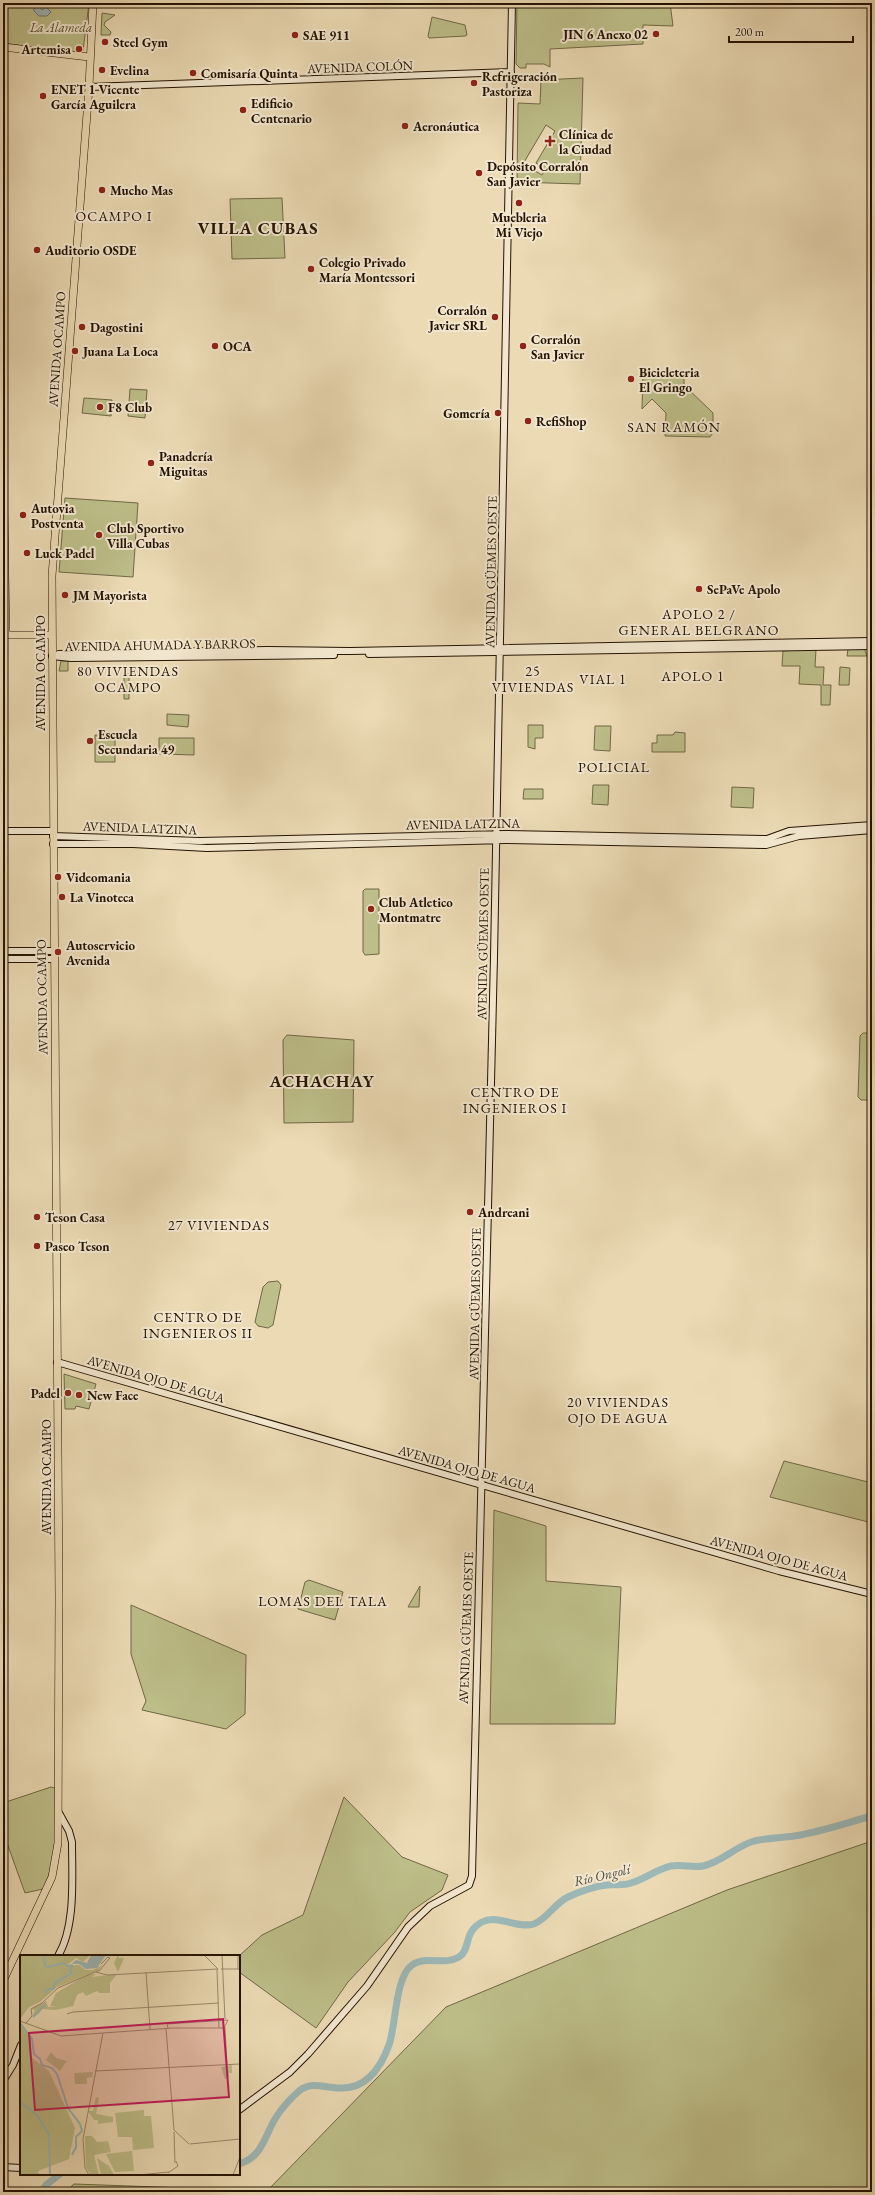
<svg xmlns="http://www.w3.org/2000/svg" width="875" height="2195" font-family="'EB Garamond',serif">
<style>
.green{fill:#bdbe89;stroke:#706845;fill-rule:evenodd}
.water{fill:#9cb8b7;stroke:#6c766e}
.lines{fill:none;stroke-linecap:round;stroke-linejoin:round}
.river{stroke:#9cb8b7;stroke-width:7}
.secondary-casing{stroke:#231201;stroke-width:8}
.primary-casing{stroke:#231201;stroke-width:8}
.secondary{stroke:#f2e7ce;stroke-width:6}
.primary{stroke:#ebdab4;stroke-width:7}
.poi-dot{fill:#8f2418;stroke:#f2e7ce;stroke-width:1.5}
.labels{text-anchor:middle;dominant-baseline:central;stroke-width:4;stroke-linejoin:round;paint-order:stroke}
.park-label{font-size:13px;font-style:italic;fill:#594e31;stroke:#f2e7ce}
.poi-label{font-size:13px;font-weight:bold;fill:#231201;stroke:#f2e7ce;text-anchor:start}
.street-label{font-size:13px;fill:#231201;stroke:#f2e7ce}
.neighbourhood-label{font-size:14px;letter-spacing:1px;fill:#231201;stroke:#f2e7ce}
.water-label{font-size:14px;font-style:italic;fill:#4d4c41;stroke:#f2e7ce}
.district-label{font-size:17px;font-weight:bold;letter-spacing:1px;fill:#231201;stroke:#f2e7ce}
.inset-river{fill:none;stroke:#9cb8b7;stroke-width:2}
.inset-road{fill:none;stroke:#9b8a6c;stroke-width:1}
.view{fill:#c2185b;fill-opacity:0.15;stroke:#c2185b;stroke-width:2}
.inset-edge{fill:none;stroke:#231201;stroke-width:2}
</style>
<rect width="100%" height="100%" fill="#ebdab4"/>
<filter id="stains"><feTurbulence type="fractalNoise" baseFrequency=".005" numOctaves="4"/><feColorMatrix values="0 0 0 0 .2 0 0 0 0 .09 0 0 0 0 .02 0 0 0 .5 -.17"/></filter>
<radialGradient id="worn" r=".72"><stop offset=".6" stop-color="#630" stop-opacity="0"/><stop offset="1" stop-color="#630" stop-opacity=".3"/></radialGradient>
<path class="green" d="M3 3H89L83 51 80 54 3 43Z
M517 3H670L673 26 643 25V44L550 49V67L544 64H526V68H520L516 64Z
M102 13 115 15 105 22 104 25 111 32 110 35H101Z
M432 17 465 25 467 35 465 36 429 38 428 36Z
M583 78 580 184 517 182 518 103 540 104 541 80ZM546 125 555 131 536 163 545 169 542 175 523 164Z
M282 198 285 258 232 259 230 199Z
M647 370H684V385L713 413V433L710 437 665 436 666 413 652 399 642 409 643 374Z
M130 389 147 390 145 418 128 416Z
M84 398 112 400 111 416 82 413Z
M65 498 138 503 133 577 59 572Z
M864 648 867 656H847L848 649Z
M816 649 815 667H824L823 685H831L830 705H821V685L799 684 800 666H782L783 651Z
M61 661H68V671H59Z
M840 667 850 668 849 685H839Z
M124 674H129V699H124Z
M167 714 189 715 188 727 167 725Z
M528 725H543V738H535V749L528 747Z
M595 726H611L610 751 594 750Z
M675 732 685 733V752H652V743H657V735H673Z
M95 735 115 736V762H95Z
M159 738H194V755L159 754Z
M593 785H609L608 805 592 804Z
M732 787 754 788 753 808 731 807Z
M524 789H543V799H523Z
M365 889H379V954L365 955 363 952V891Z
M863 1033H872V1100H861L858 1097 860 1036Z
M287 1035 354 1040 353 1122 284 1123 283 1040Z
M278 1281 281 1285 273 1325 268 1328 258 1326 255 1322 263 1287 268 1282Z
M64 1374 96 1384 89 1409 76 1406 75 1409H65Z
M784 1461 872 1483V1523L770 1497Z
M494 1510 546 1526V1581L621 1587 615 1724H490Z
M309 1580 343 1592 335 1620 298 1609 305 1582Z
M420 1586 419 1607H408Z
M131 1605 246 1655 245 1714 226 1729 142 1710 146 1701 131 1654Z
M51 1787 55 1788C55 1821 59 1858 43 1889L25 1893 3 1832V1803Z
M344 1797 402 1857 448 1875 442 1890 410 1912 394 1933 348 1982 316 2028 239 1972V1956L262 1935 303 1915Z
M872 1841V2192H65L74 2184 267 2191 446 2007 727 1890Z"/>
<path class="water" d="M34 3H38L37 4 42 10 46 7 51 12 47 16H39L34 11Z"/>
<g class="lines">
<path class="river" d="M239 2164C262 2158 265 2135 275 2119 281 2109 290 2099 299 2091 312 2080 327 2089 342 2088 367 2088 381 2067 389 2045 396 2026 395 1977 412 1965 426 1955 444 1966 459 1957 471 1950 463 1932 482 1922 498 1914 517 1929 534 1924 547 1919 555 1903 568 1897 579 1892 595 1886 607 1885 614 1884 623 1886 631 1883 645 1879 657 1869 671 1866 682 1864 693 1868 703 1866 722 1862 736 1846 754 1841 767 1838 781 1838 794 1836 820 1832 846 1823 872 1816
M41 2192 46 2185 60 2174"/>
<defs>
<path id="secondary" d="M89 87 511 72
M369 654 872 646
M52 656 59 654 268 650 350 651 872 641
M52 656 71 658 334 655
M3 831H53
M53 836 200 841 505 834 767 839 789 831 872 825
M53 844H133L207 848 505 840 766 845 799 836 872 830
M3 951H53
M3 959H53
M57 1362 779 1571 872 1594
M58 1956C76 1926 72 1877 72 1842L69 1831 59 1813
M3 2081 13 2065 21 2045
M239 2110 290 2072 308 2054 367 1986 408 1927 430 1906 469 1885 472 1876 494 957 512 3
M3 2167 21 2168"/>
<path id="primary" d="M3 47 89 57
M3 447 6 635H52
M3 1981 52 1877 58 1843 59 1596 52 576 89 87 93 3"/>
</defs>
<use href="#secondary" class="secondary-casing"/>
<use href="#primary" class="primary-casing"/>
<use href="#secondary" class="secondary"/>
<use href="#primary" class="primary"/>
</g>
<g class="poi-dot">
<circle cx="656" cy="34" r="4"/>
<circle cx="295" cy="35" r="4"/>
<circle cx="105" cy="42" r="4"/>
<circle cx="79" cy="49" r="4"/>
<circle cx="102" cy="70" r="4"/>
<circle cx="193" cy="73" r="4"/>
<circle cx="474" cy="83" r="4"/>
<circle cx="43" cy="96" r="4"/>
<circle cx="243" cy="110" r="4"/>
<circle cx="405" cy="126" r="4"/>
<path d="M548 135h4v4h4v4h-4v4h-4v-4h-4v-4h4z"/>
<circle cx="479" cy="173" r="4"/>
<circle cx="102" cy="190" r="4"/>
<circle cx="519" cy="203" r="4"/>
<circle cx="37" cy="250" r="4"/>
<circle cx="311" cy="269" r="4"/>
<circle cx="495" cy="317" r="4"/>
<circle cx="82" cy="327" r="4"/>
<circle cx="215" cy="346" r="4"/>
<circle cx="523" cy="346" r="4"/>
<circle cx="75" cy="351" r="4"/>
<circle cx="631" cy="379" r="4"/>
<circle cx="100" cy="407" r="4"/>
<circle cx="498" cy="413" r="4"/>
<circle cx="528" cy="421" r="4"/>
<circle cx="151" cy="463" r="4"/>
<circle cx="23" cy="515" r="4"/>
<circle cx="99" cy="535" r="4"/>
<circle cx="27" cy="553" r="4"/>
<circle cx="699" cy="589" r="4"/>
<circle cx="65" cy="595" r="4"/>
<circle cx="90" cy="741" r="4"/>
<circle cx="58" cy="877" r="4"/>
<circle cx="62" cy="897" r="4"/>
<circle cx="371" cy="909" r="4"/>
<circle cx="58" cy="952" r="4"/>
<circle cx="470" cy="1212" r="4"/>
<circle cx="37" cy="1217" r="4"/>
<circle cx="37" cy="1246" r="4"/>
<circle cx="68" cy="1393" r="4"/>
<circle cx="79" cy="1395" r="4"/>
</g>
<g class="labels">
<g class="park-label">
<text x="61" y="27">La Alameda</text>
</g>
<g class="poi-label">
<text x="648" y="34" text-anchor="end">JIN 6 Anexo 02</text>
<text x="303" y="35">SAE 911</text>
<text x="113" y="42">Steel Gym</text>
<text x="71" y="49" text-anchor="end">Artemisa</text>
<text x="110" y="70">Evelina</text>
<text x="201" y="73">Comisaría Quinta</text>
<text x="482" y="76">Refrigeración<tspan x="482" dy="15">Pastoriza</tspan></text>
<text x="51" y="89">ENET 1 Vicente<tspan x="51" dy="15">García Aguilera</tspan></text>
<text x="251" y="103">Edificio<tspan x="251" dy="15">Centenario</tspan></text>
<text x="413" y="126">Aeronáutica</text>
<text x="559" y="134">Clínica de<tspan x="559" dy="15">la Ciudad</tspan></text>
<text x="487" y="166">Depósito Corralón<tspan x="487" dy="15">San Javier</tspan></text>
<text x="110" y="190">Mucho Mas</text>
<text x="519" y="217" text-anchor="middle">Muebleria<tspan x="519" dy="15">Mi Viejo</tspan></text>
<text x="45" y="250">Auditorio OSDE</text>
<text x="319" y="262">Colegio Privado<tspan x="319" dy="15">María Montessori</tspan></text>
<text x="487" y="310" text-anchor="end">Corralón<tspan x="487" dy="15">Javier SRL</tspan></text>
<text x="90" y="327">Dagostini</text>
<text x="531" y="339">Corralón<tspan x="531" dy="15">San Javier</tspan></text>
<text x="223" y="346">OCA</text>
<text x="83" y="351">Juana La Loca</text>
<text x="639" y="372">Bicicleteria<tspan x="639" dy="15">El Gringo</tspan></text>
<text x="108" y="407">F8 Club</text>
<text x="490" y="413" text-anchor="end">Gomería</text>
<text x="536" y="421">RefiShop</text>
<text x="159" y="456">Panadería<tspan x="159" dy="15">Miguitas</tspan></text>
<text x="31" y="508">Autovia<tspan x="31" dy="15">Postventa</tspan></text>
<text x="107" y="528">Club Sportivo<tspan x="107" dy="15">Villa Cubas</tspan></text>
<text x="35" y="553">Luck Padel</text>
<text x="707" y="589">SePaVe Apolo</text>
<text x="73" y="595">JM Mayorista</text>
<text x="98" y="734">Escuela<tspan x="98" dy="15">Secundaria 49</tspan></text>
<text x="66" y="877">Videomania</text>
<text x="70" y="897">La Vinoteca</text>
<text x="379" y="902">Club Atletico<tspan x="379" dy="15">Montmatre</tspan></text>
<text x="66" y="945">Autoservicio<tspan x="66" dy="15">Avenida</tspan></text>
<text x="478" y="1212">Andreani</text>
<text x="45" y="1217">Teson Casa</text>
<text x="45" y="1246">Paseo Teson</text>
<text x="60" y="1393" text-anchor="end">Padel</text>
<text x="87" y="1395">New Face</text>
</g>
<g class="street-label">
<text transform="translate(360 67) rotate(-2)">AVENIDA COLÓN</text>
<text transform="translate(57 349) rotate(-86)">AVENIDA OCAMPO</text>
<text transform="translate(491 572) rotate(-89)">AVENIDA GÜEMES OESTE</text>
<text transform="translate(160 645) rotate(-1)">AVENIDA AHUMADA Y BARROS</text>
<text transform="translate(40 673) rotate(-90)">AVENIDA OCAMPO</text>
<text transform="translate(463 824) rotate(-1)">AVENIDA LATZINA</text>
<text transform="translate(140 828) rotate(2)">AVENIDA LATZINA</text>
<text transform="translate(483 944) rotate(-89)">AVENIDA GÜEMES OESTE</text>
<text transform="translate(42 997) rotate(-91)">AVENIDA OCAMPO</text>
<text transform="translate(475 1304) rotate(-89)">AVENIDA GÜEMES OESTE</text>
<text transform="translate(156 1379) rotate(16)">AVENIDA OJO DE AGUA</text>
<text transform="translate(467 1469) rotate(16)">AVENIDA OJO DE AGUA</text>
<text transform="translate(46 1477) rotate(-90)">AVENIDA OCAMPO</text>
<text transform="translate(779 1558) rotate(15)">AVENIDA OJO DE AGUA</text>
<text transform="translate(466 1628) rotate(-88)">AVENIDA GÜEMES OESTE</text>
</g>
<g class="neighbourhood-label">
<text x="114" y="216">OCAMPO I</text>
<text x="674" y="427">SAN RAMÓN</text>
<text x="699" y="614">APOLO 2 /<tspan x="699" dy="16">GENERAL BELGRANO</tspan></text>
<text x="128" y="671">80 VIVIENDAS<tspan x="128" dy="16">OCAMPO</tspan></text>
<text x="533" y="671">25<tspan x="533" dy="16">VIVIENDAS</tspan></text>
<text x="693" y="676">APOLO 1</text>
<text x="603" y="679">VIAL 1</text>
<text x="614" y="767">POLICIAL</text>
<text x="515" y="1092">CENTRO DE<tspan x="515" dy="16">INGENIEROS I</tspan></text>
<text x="219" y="1225">27 VIVIENDAS</text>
<text x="198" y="1317">CENTRO DE<tspan x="198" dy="16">INGENIEROS II</tspan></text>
<text x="618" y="1402">20 VIVIENDAS<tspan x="618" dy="16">OJO DE AGUA</tspan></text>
<text x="323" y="1601">LOMAS DEL TALA</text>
</g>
<g class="water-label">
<text transform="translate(602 1875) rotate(-13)">Río Ongolí</text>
</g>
<g class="district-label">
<text x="258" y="228">VILLA CUBAS</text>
<text x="322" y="1081">ACHACHAY</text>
</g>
</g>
<g transform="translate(20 1955)">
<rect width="220" height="220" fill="#ebdab4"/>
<path d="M0 0H70L63 7 56 3 46 11 59 10 66 15H73L83 10 76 17 37 32 20 47 9 52 0 64ZM98 0 99 3H104L98 17 94 8ZM76 19 72 22 97 19 90 28V38H79L77 36 66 41 63 37 57 40 53 51 36 55 22 54 18 59 13 60 15 55 11 54 26 46 28 52H37L30 51 36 38 67 20ZM0 70 11 84V102L29 116 55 173 49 204 18 216 19 220H0ZM31 97 36 103 47 106 40 116 26 105ZM212 110V118H209V123L205 124 201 112ZM73 117 72 122 67 123V129H55L54 118ZM76 142 79 143 76 159 93 162V167L78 169V165H74L68 156H73ZM124 155V161H131L134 193 113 195 112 182H98L95 158ZM65 181H72L77 187 88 186 91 197 74 200 79 220H71L66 213ZM112 196 114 216 95 217 86 199ZM77 203 89 211 94 220H81Z" fill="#bdbe89"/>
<path d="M71 0H86L77 13 66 14 59 9H52L56 5 67 8Z" fill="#9cb8b7"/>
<path class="inset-river" d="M24 0 25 10 28 12 43 8 48 11 52 10M24 38 28 34H33L35 28 52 18 50 15 53 10M13 62 25 50M0 68 12 84 14 99 20 104 22 110 32 113 37 119 48 153 60 169 62 176 56 182V192L52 200M0 147 18 161 29 180 30 220"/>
<path class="inset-road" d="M202 0 205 64M218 0V14M197 14 199 73M201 14H220M76 17 87 20 198 14 184 0M126 17 130 74M47 59 53 57 199 48M0 66 41 81 153 73H204L208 65M6 68 12 61 11 54 22 48 38 33 80 15 90 3 88 2 81 9M205 72 207 110M146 73 154 175M148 73 147 69 208 65M75 116 220 109M154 175 169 189M154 177 155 208M170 189 220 184M148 218 158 211 156 206M69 220 65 213 63 184 83 78M118 220 149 217M213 220 220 202"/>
<path class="view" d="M203 64 209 142 15 155 9 78Z"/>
<rect width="220" height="220" class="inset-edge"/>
</g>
<rect width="875" height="2195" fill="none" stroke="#ebdab4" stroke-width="16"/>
<rect x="4" y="4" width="867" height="2187" fill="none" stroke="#231201" stroke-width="2"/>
<rect x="8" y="8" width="859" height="2179" fill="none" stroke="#231201"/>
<path d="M729 36v6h124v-6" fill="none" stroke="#231201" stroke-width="2"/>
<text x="735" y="36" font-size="12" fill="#231201" stroke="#f2e7ce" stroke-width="3" paint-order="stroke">200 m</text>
<rect width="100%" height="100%" filter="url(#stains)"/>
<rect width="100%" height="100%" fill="url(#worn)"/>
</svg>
